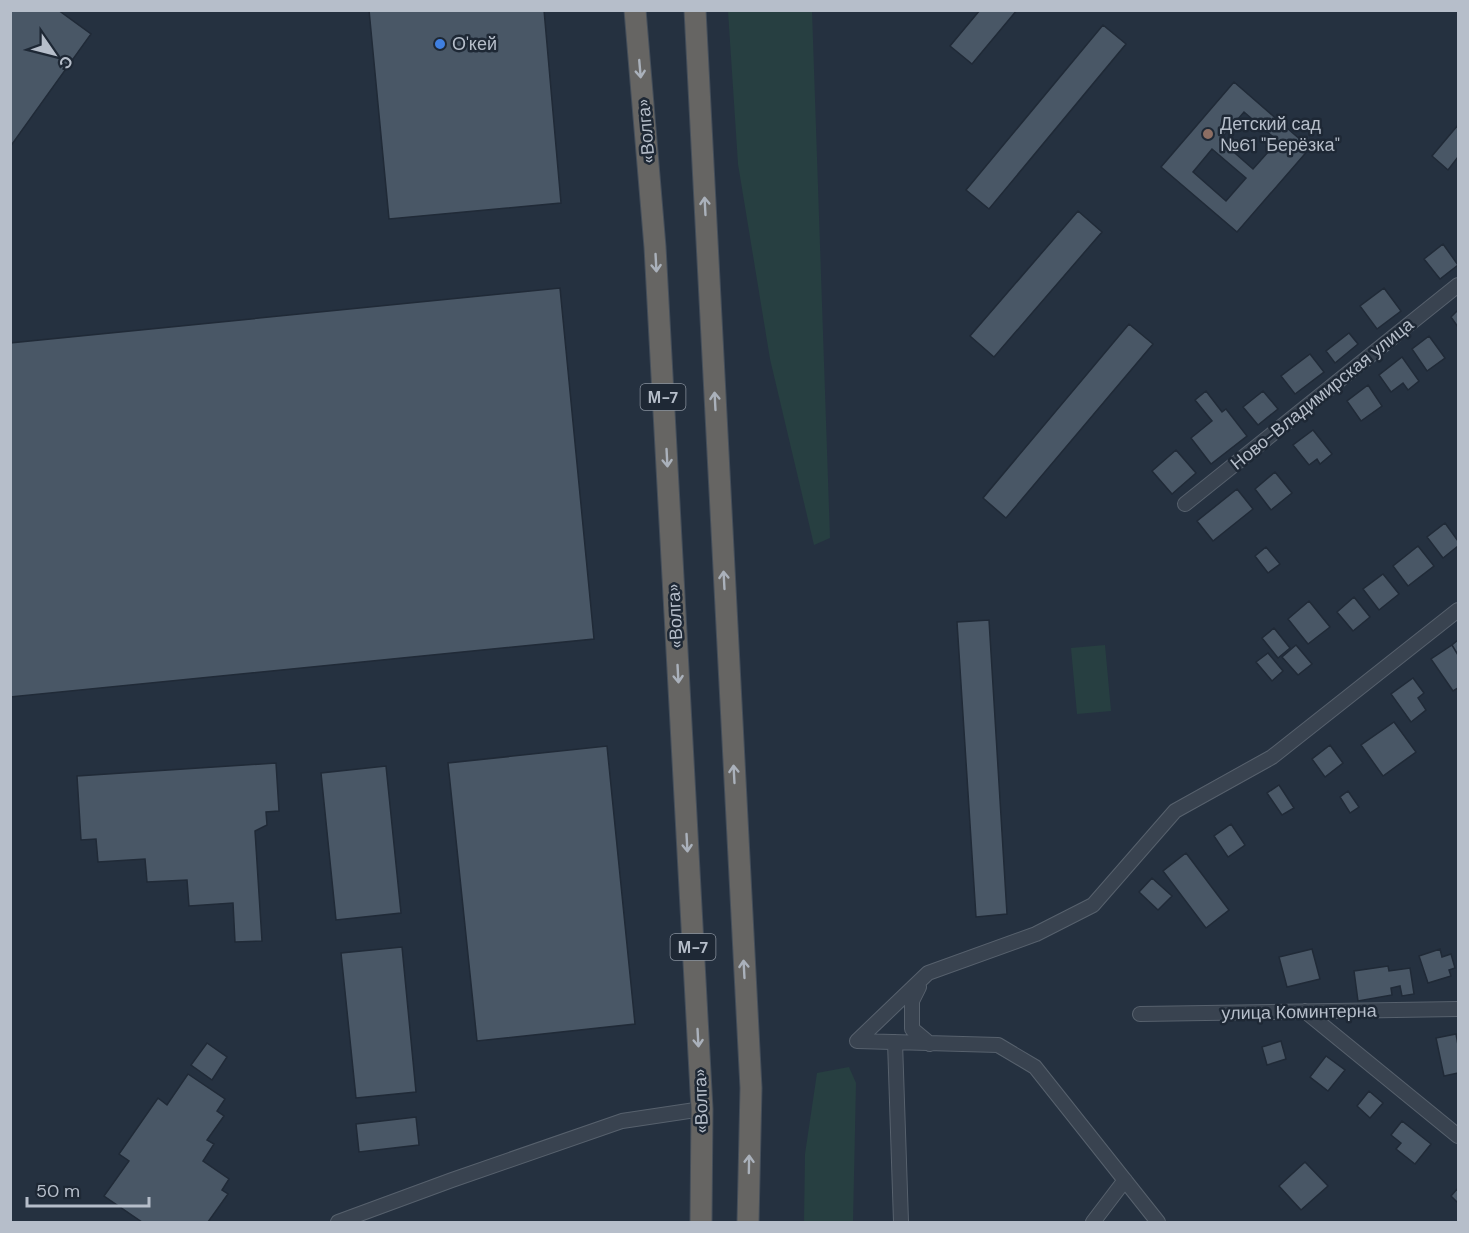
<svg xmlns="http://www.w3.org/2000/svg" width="1469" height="1233" font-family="'DM Sans',sans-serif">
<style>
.green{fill:#273f41}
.building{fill:#495766;stroke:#202a37;stroke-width:1.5;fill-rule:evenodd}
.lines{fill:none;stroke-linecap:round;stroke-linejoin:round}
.minor-casing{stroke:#57616d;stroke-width:16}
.trunk-casing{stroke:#444e5a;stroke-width:23}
.minor{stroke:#394350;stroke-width:14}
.trunk{stroke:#666563;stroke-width:21}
.oneway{stroke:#aab1bb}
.shop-dot{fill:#3f7fe0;stroke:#1e2835;stroke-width:2}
.education-dot{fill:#8d6e63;stroke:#1e2835;stroke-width:2}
.labels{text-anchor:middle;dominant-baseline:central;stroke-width:5;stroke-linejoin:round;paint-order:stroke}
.shield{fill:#1e2835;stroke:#88919d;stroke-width:1.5}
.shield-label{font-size:16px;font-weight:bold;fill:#b6beca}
.poi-label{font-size:18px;fill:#b6beca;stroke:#1e2835;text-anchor:start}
.street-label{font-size:18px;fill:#b6beca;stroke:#1e2835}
</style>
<rect width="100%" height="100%" fill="#253140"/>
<path class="green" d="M728 11H812L830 538 814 545 770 359 738 164Z
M1105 645 1111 711 1077 714 1071 648Z
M849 1067 856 1083 853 1222H804L805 1154 817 1073Z"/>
<path class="building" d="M10 10H58L91 34 10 147Z
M369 10H544L561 203 389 219Z
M980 10H1017L972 64 950 46Z
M1103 25 1126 44 989 209 966 190Z
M1234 82 1310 148 1237 232 1161 167ZM1244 112 1278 141 1253 169 1220 140ZM1212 149 1246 178 1226 201 1193 172Z
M1458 125V157L1448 170 1432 156Z
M1078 211 1102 232 994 357 970 336Z
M1443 244 1458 265 1440 279 1424 259Z
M560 288 594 639 10 697V343Z
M1384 288 1401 311 1377 329 1360 306Z
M1458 310V327L1451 317Z
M1129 324 1153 344 1006 518 983 498Z
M1349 333 1358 344 1335 363 1326 351Z
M1429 336 1445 358 1427 371 1412 349Z
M1310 354 1324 372 1295 394 1281 376Z
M1402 357 1419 381 1408 390 1403 383 1391 392 1379 375Z
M1368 385 1382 406 1361 421 1347 401Z
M1206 391 1222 412 1226 409 1247 436 1211 464 1191 438 1212 421 1195 400Z
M1263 391 1278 409 1258 425 1243 407Z
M1313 430 1332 454 1320 464 1317 459 1309 465 1293 445Z
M1176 450 1196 473 1172 494 1152 471Z
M1275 472 1292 493 1271 510 1255 489Z
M1237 489 1253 509 1213 541 1197 521Z
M1445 523 1458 541V546L1443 558 1427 537Z
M1418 546 1434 566 1408 586 1393 566Z
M1266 547 1280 564 1268 573 1255 556Z
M1383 574 1399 594 1379 610 1363 589Z
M1354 597 1370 617 1353 631 1337 612Z
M1309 601 1330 627 1308 644 1288 619Z
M989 620 1007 914 976 917 957 622Z
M1274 628 1290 648 1278 658 1262 638Z
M1458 640V655L1452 645Z
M1296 645 1312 664 1298 675 1282 657Z
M1452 645 1458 655V688L1453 691 1431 659Z
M1268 653 1283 671 1272 681 1256 662Z
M1413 678 1424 693 1418 698 1426 710 1411 722 1391 694Z
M1394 722 1416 752 1383 776 1361 745Z
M1330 745 1343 763 1325 777 1312 759Z
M607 746 635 1024 477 1041 448 763Z
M276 763 279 811 266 812 267 825 255 831 262 941 235 942 233 903 189 906 187 880 147 882 145 859 98 862 96 839 81 840 77 776Z
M386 766 401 913 336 920 321 773Z
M1279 785 1294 808 1282 815 1267 793Z
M1348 791 1359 807 1350 813 1340 797Z
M1231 824 1245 845 1228 857 1214 836Z
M1186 853 1229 910 1206 928 1163 871Z
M1152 878 1172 896 1158 910 1139 892Z
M402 947 416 1092 356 1098 341 953Z
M1312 949 1320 979 1287 987 1279 957Z
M1440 949 1442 957 1451 954 1455 968 1449 970 1451 976 1428 983 1419 956Z
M1388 966 1389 971 1410 968 1414 994 1402 996 1400 986 1391 988 1392 995 1358 1001 1354 971Z
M1456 1034 1458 1045V1073L1444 1076 1436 1038Z
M1281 1041 1286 1059 1267 1065 1262 1047Z
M207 1043 227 1057 212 1080 191 1065Z
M1326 1056 1345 1070 1328 1091 1310 1077Z
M188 1074 225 1099 217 1111 224 1116 207 1140 214 1144 203 1161 229 1179 222 1190 228 1194 208 1222H142L104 1196 129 1161 119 1154 158 1098 167 1105Z
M1369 1091 1383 1103 1370 1118 1357 1106Z
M416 1117 419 1145 359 1152 356 1124Z
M1402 1121 1431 1144 1415 1164 1396 1149 1401 1143 1391 1135Z
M1305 1162 1328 1186 1301 1210 1279 1186Z
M1458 1188V1203L1451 1196Z"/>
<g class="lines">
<defs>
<path id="minor" d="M1185 504 1458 285
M919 987 912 1001V1029L930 1044
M1305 1011 1458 1136
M1140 1014 1458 1009
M857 1041 928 973 1036 934 1093 905 1175 811 1272 757 1458 610
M857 1041 998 1045 1035 1067 1158 1222
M895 1042 901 1222
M338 1222 452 1180 622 1121 702 1109
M1093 1222 1125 1180"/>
<path id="trunk" d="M635 10 655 247 702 1109 701 1222
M695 10 751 1088 748 1222"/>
</defs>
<use href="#minor" class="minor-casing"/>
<use href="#trunk" class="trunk-casing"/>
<use href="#minor" class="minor"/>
<use href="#trunk" class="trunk"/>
</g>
<defs><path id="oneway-shaft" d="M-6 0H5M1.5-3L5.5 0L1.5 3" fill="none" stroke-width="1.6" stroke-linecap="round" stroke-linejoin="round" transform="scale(1.5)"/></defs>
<g class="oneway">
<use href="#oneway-shaft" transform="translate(640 69) rotate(85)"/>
<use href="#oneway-shaft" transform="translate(705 206) rotate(-93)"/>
<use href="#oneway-shaft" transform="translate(656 263) rotate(87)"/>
<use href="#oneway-shaft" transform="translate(715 401) rotate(-93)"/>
<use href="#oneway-shaft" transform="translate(667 458) rotate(87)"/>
<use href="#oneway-shaft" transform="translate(724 580) rotate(-93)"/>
<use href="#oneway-shaft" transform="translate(678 674) rotate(87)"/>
<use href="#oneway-shaft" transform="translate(734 774) rotate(-93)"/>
<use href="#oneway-shaft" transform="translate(687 843) rotate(87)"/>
<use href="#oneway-shaft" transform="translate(744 969) rotate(-93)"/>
<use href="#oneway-shaft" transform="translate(698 1038) rotate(87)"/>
<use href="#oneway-shaft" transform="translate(749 1164) rotate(-89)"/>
</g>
<circle class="shop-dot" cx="440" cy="44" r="6"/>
<circle class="education-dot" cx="1208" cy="134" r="6"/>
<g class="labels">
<g class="shield">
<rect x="640.5" y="384" width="45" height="26" rx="4.5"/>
<rect x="670.5" y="934" width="45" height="26" rx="4.5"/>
</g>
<g class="shield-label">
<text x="663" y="397">М-7</text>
<text x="693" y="947">М-7</text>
</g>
<g class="poi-label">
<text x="452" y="44">О'кей</text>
<text x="1220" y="124">Детский сад<tspan x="1220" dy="21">№61 "Берёзка"</tspan></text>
</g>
<g class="street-label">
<text transform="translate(646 131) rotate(-95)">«Волга»</text>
<text transform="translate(1322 394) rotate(-39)">Ново-Владимирская улица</text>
<text transform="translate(675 616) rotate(-93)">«Волга»</text>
<text transform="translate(1299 1012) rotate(-1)">улица Коминтерна</text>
<text transform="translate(701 1101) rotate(-92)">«Волга»</text>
</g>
</g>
<rect width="1469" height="1233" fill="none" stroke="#b6beca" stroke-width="24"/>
<g transform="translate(54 54) rotate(125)" stroke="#1e2835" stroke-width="4.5" paint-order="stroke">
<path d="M0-4.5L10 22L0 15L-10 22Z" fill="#b6beca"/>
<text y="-9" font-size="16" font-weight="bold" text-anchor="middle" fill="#b6beca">С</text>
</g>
<path d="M27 1197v9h122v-9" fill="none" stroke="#b6beca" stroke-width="3"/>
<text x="36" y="1197" font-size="18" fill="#b6beca" stroke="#1e2835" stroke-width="4.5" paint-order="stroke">50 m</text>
</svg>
